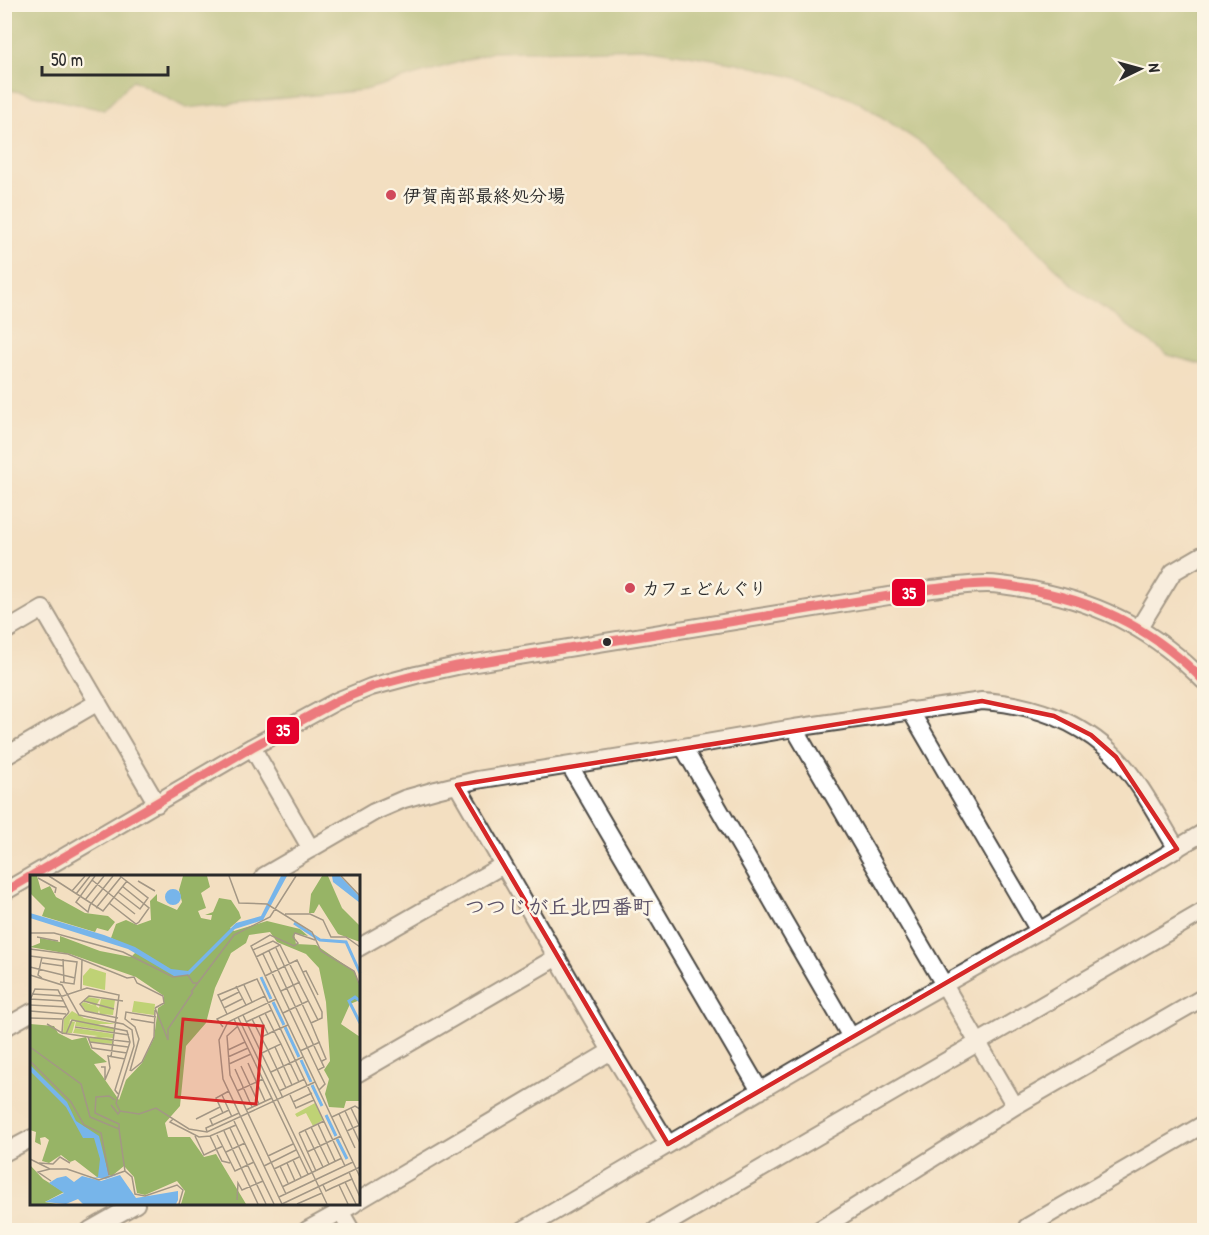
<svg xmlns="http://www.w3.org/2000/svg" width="1209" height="1235" font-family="'Patrick Hand','Klee One',sans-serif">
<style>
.forest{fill:#97b466;stroke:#617048;stroke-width:1.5}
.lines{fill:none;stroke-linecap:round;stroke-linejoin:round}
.minor-casing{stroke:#494642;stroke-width:20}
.minor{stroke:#fff;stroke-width:16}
.bus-1-casing{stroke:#fcf5e5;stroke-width:14}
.bus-1{stroke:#e4002b;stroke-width:9}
.marked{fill:none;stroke:#d62828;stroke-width:4.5;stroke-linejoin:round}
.poi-dot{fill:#d1495b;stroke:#fcf5e5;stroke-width:2}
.bus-dot{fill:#2b2b2b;stroke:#fcf5e5;stroke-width:2}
.labels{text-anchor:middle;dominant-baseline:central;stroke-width:5;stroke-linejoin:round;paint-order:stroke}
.poi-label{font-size:18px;font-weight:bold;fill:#2b2b2b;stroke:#fcf5e5;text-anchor:start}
.quarter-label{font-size:21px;font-weight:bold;fill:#5c5268;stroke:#fcf5e5}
.inset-river{fill:none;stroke:#77b5ea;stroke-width:3}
.inset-road{fill:none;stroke:#a39785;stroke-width:1.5}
.view{fill:#d62828;fill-opacity:0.15;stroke:#d62828;stroke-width:3}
.inset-edge{fill:none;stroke:#2b2b2b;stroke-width:3}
.line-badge{stroke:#fcf5e5;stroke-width:2}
.badge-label{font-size:16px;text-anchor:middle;font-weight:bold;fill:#fff}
</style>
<rect width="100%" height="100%" fill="#fcf5e5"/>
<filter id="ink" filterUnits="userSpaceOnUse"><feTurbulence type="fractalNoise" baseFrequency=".0167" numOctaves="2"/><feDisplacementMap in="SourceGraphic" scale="12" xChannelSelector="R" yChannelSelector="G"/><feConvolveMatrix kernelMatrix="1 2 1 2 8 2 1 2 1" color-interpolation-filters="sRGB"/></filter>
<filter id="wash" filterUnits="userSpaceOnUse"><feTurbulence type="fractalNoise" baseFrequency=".008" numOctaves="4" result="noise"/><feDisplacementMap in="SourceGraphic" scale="24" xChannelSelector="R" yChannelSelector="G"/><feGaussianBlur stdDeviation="1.35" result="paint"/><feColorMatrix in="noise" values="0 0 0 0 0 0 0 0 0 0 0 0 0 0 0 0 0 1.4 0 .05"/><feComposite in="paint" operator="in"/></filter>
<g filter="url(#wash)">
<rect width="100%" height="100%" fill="#f3dfc1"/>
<path class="forest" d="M5 4 1204 5V365L1168 355 1073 286 998 209 924 145 859 102 801 79 738 63 645 48 493 52 365 90 186 108 133 80 104 110 5 89Z"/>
</g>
<g filter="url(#ink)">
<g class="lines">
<defs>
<path id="minor" d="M1139 628 1173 572 1204 554
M4 632 43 609 157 804
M910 710 1039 931
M794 728 1015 1106
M252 747 311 849
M683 747 851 1037
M4 757 98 702
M570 766 760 1091
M457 785 611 1051 668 1144
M264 876 374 812 404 799 436 790 477 780 683 747 794 728 982 701C1032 704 1080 721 1116 757 1141 783 1158 818 1177 849
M4 892 252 747 337 701 371 687 416 675 457 666 932 589C950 587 969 584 987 584 1003 584 1021 588 1037 591 1104 604 1157 633 1204 681
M358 948 503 865
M4 1028 32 1012
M358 1073 557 957
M4 1153 32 1138
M358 1201 611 1051
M336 1204 351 1230
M1027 1227 1204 1124
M90 1230 136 1204
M307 1230 354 1204
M523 1230 851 1037 1039 931 1204 832
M656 1230 1204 911
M819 1230 1015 1106 1204 997"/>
</defs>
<use href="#minor" class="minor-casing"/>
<use href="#minor" class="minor"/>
<defs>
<path id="bus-1" d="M4 892 252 747 337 701 371 687 416 675 457 666 932 589C950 587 969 584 987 584 1003 584 1021 588 1037 591 1104 604 1157 633 1204 681"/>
</defs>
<use href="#bus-1" class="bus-1-casing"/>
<use href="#bus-1" class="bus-1"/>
</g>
</g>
<path d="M0 0H1209V1235H0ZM982 701 1054 716 1091 735 1116 757 1177 849 668 1144 457 785Z" fill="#f3dfc1" fill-opacity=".55" fill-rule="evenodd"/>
<path class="marked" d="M982 701 1054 716 1091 735 1116 757 1177 849 668 1144 457 785Z"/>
<g class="poi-dot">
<circle cx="391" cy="195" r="6"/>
<circle cx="630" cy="588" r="6"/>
</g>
<circle class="bus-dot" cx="607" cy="642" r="5"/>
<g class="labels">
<g class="poi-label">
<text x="403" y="195">伊賀南部最終処分場</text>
<text x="642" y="588">カフェどんぐり</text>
</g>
<g class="quarter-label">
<text x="559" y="906">つつじが丘北四番町</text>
</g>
</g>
<g transform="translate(30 875)">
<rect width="330" height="330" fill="#f3dfc1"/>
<path d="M60 93 76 98 75 115 53 110V101ZM58 122 70 124 66 131 69 133 71 124 85 125 83 140 70 139 69 135 68 138 56 136 51 129 54 127 65 131 55 126ZM104 126 125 129 124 140 102 137ZM42 136 54 143 86 149H67L85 153V157L45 151 46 147 41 144 40 145 38 152 40 146 45 147 42 158H33L34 144ZM45 153 84 159 83 163 70 162 83 164V169L60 167 58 163 68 161 43 158ZM285 228 293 245 283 251 276 238 267 242 265 239Z" fill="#bfd275"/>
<path d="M0 1H7L11 15 20 11 26 22 55 38 78 41 85 47 78 56 67 53 65 57 12 41 15 33 0 18ZM153 1H177L180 12 171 18 176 33 168 36 171 43 181 45 182 40H175L183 37 189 23 201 25 209 37 211 43 200 53 204 56 237 46 270 54 278 61 264 58 266 69 286 70 325 97 330 113V125L320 129 311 149 330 162V226H316L314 233 299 232 295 219 299 204 294 195 300 186 296 127 289 93 276 79 247 67 240 57 219 60 216 68 201 78 185 113 176 148 156 171 150 231 135 248 138 262H160L174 282 186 279 216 329H151L155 316 147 306 115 320 107 318 104 302 94 291 83 300 67 302 45 285 40 287 31 280 19 288 12 286 19 265 15 262 10 263 11 270 5 267 6 257 0 255V149L24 151 28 158 42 165 56 162 61 174 77 187 64 189 89 225 96 205 112 188 124 163 128 133 134 129V121L106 102 40 79 0 72 10 68V63L30 67V61L70 76 101 82 108 75 81 63 86 49 96 45 107 50 121 45 120 26 127 19V26L147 35 152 27 149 15ZM292 1H298L312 33 330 51V67L308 59 289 29 284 38H279L281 19ZM0 290 13 304 34 317 15 327 26 329H0Z" fill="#97b466"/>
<path d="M251 1H257L233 45 205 54 158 101H144L98 74 0 43V38L74 60 105 72 141 94 158 96 206 48 231 41ZM302 1H310L330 22V28L303 7ZM135 22a8 8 0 1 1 16 0a8 8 0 1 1-16 0ZM0 190 37 227 46 246 69 261 79 301 89 299 76 304 62 302H68L70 284 64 263H53L36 232 0 196ZM90 300 106 323 148 316V325L146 329H53L48 324 36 329 15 327 34 318 19 308 27 303 36 301 44 307 52 301 71 306Z" fill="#77b5ea"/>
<path class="inset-river" d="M264 48 290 65 316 67 330 98M231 102 241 124M330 126 325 122 319 126 330 148M243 127 254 150M255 152 269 182M271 185 281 207M282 210 292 231M296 240 306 261M307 264 317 284"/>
<path class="inset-road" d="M19 1 73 36 97 6M199 1 209 28 237 29 282 57 291 76 324 96 330 111M311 1 330 21M8 3 26 13 25 18M62 5 105 39M108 6 125 16M42 16 55 1M88 17 110 34 118 23 90 1M46 19 60 1M55 25 74 1M79 28 106 49 109 47 119 33 92 11M60 30 58 37 46 27 65 1M60 30 83 1M66 33 91 2M255 39H280L293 45 301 62H316L330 72M0 58H24L93 77 143 102 158 100 163 108H167M7 62 28 66M285 65 265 58 263 62 268 68 264 71 240 60 221 71 330 302M250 70 288 145M246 73 281 148M0 74 38 79 97 103 104 102 107 108 133 121 134 128 125 133M223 75 243 66 250 70 226 82M239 76 294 192 288 195 295 209 289 215M233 79 288 195M0 81 47 87 44 109 30 107M33 84 34 108M12 88 33 91M0 92 45 103M273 97 276 96 288 120M0 100 32 110 49 140 93 149 102 155 104 171 86 228 90 236M235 101 267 85 292 137V143L281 148 296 184 292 186M12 103 8 100 12 82M214 110 222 127M206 111 216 130M51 114 52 85M251 116 270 107M161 117 204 60 240 42 266 1M2 119 33 121 57 113 89 120 81 182M0 124 34 126M246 124 198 147 189 165 193 204 252 329M0 125 5 114 28 115 39 137M54 126 84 134M191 126 209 117M0 130 37 132M125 133 138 165V154L163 117M194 133 212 124M0 136 36 139M235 138 244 156 251 169 238 175 231 162 238 159 244 156 258 150M253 138 278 126M197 139 188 120 227 104 315 291M213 140 253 223M229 141 238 159M208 142 297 329M0 143 32 144M88 143 55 136 50 129 59 121 93 126M101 144 125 148M204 144 278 299M222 144 231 162M216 147 242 135M17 149 32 158 33 144 39 137M208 151 197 161 200 200 256 319M45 152 99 160M193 152 187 144 235 121M32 158 58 162 62 173 97 178M36 159 42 145 97 156 100 167 85 215 88 219M58 162 100 167M60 167 98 172M251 169 269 207M0 172 51 209 60 242 89 254 95 296 102 302 105 319 115 321 147 310 153 315 149 329M245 172 262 210M198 175 215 167M270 176 290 167M232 178 238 175 256 213M198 182 218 173M0 186 41 227 54 250 71 258 79 300M218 188 235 226M199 189 221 179M211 191 229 229M71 192H75V205L80 193 78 181 95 184M205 194 222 232M100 196 109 164 105 152 95 144 96 137 126 142M101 196 112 187 124 162 125 135M241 197 273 182M207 216 233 204M249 216 275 204M192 220 202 242M260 220 266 233 284 225M85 225 79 221 66 222 65 238 89 249V254M263 227 282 218M81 230 88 239 90 236 109 239 126 233 159 254 177 257 285 207M321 233 329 250M216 235 242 223M315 236 323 253 330 250M193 238 186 223 199 216M309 239 325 273M302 242 325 231 330 234M143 244 140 247 169 262 180 261 206 250M166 244 190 232M204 246 244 329M288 249 305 286M183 251 180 244 199 235M281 252 299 289M200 253 236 329M275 255 293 292M194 256 228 329M317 256 323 253 330 268M177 257 176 253 209 238M269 258 286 296M269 258 294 246M187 260 205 296 224 287M165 261 174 280 193 271M180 261 192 286 200 288M196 277 215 268M277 277 311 261M238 281 263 269M0 284 20 294H37L69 305 95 296M263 285 271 302M9 288 23 289 30 282 40 288M257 288 265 306M234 291 266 275M250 291 258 308M20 294 8 297 21 306M244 294 269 282M322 304 330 322M315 307 326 329M293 310 296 316 302 313 322 304 319 297M309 310 318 329M252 312 312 283M249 322 323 287M207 325 208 308 212 315 233 306M252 329 330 292M267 329 292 318"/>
<path class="view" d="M153 144 233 151 226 229 146 222Z"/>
<rect width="330" height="330" class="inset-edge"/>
</g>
<g class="line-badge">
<rect x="891" y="578" width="35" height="29" rx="6" fill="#e4002b"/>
<rect x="266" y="716" width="34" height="29" rx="6" fill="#e4002b"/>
</g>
<g class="badge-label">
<text x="909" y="599">35</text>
<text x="283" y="736">35</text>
</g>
<rect width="1209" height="1235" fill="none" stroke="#fcf5e5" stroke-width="24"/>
<g transform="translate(1140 69) rotate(85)" stroke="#fcf5e5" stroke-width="4.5" paint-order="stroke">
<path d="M0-4.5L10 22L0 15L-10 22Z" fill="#2b2b2b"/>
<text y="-9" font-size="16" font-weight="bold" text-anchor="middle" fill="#2b2b2b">N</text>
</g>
<path d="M42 66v9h126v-9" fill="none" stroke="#2b2b2b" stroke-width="3"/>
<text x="51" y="66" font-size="18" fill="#2b2b2b" stroke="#fcf5e5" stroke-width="4.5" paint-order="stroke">50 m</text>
</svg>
